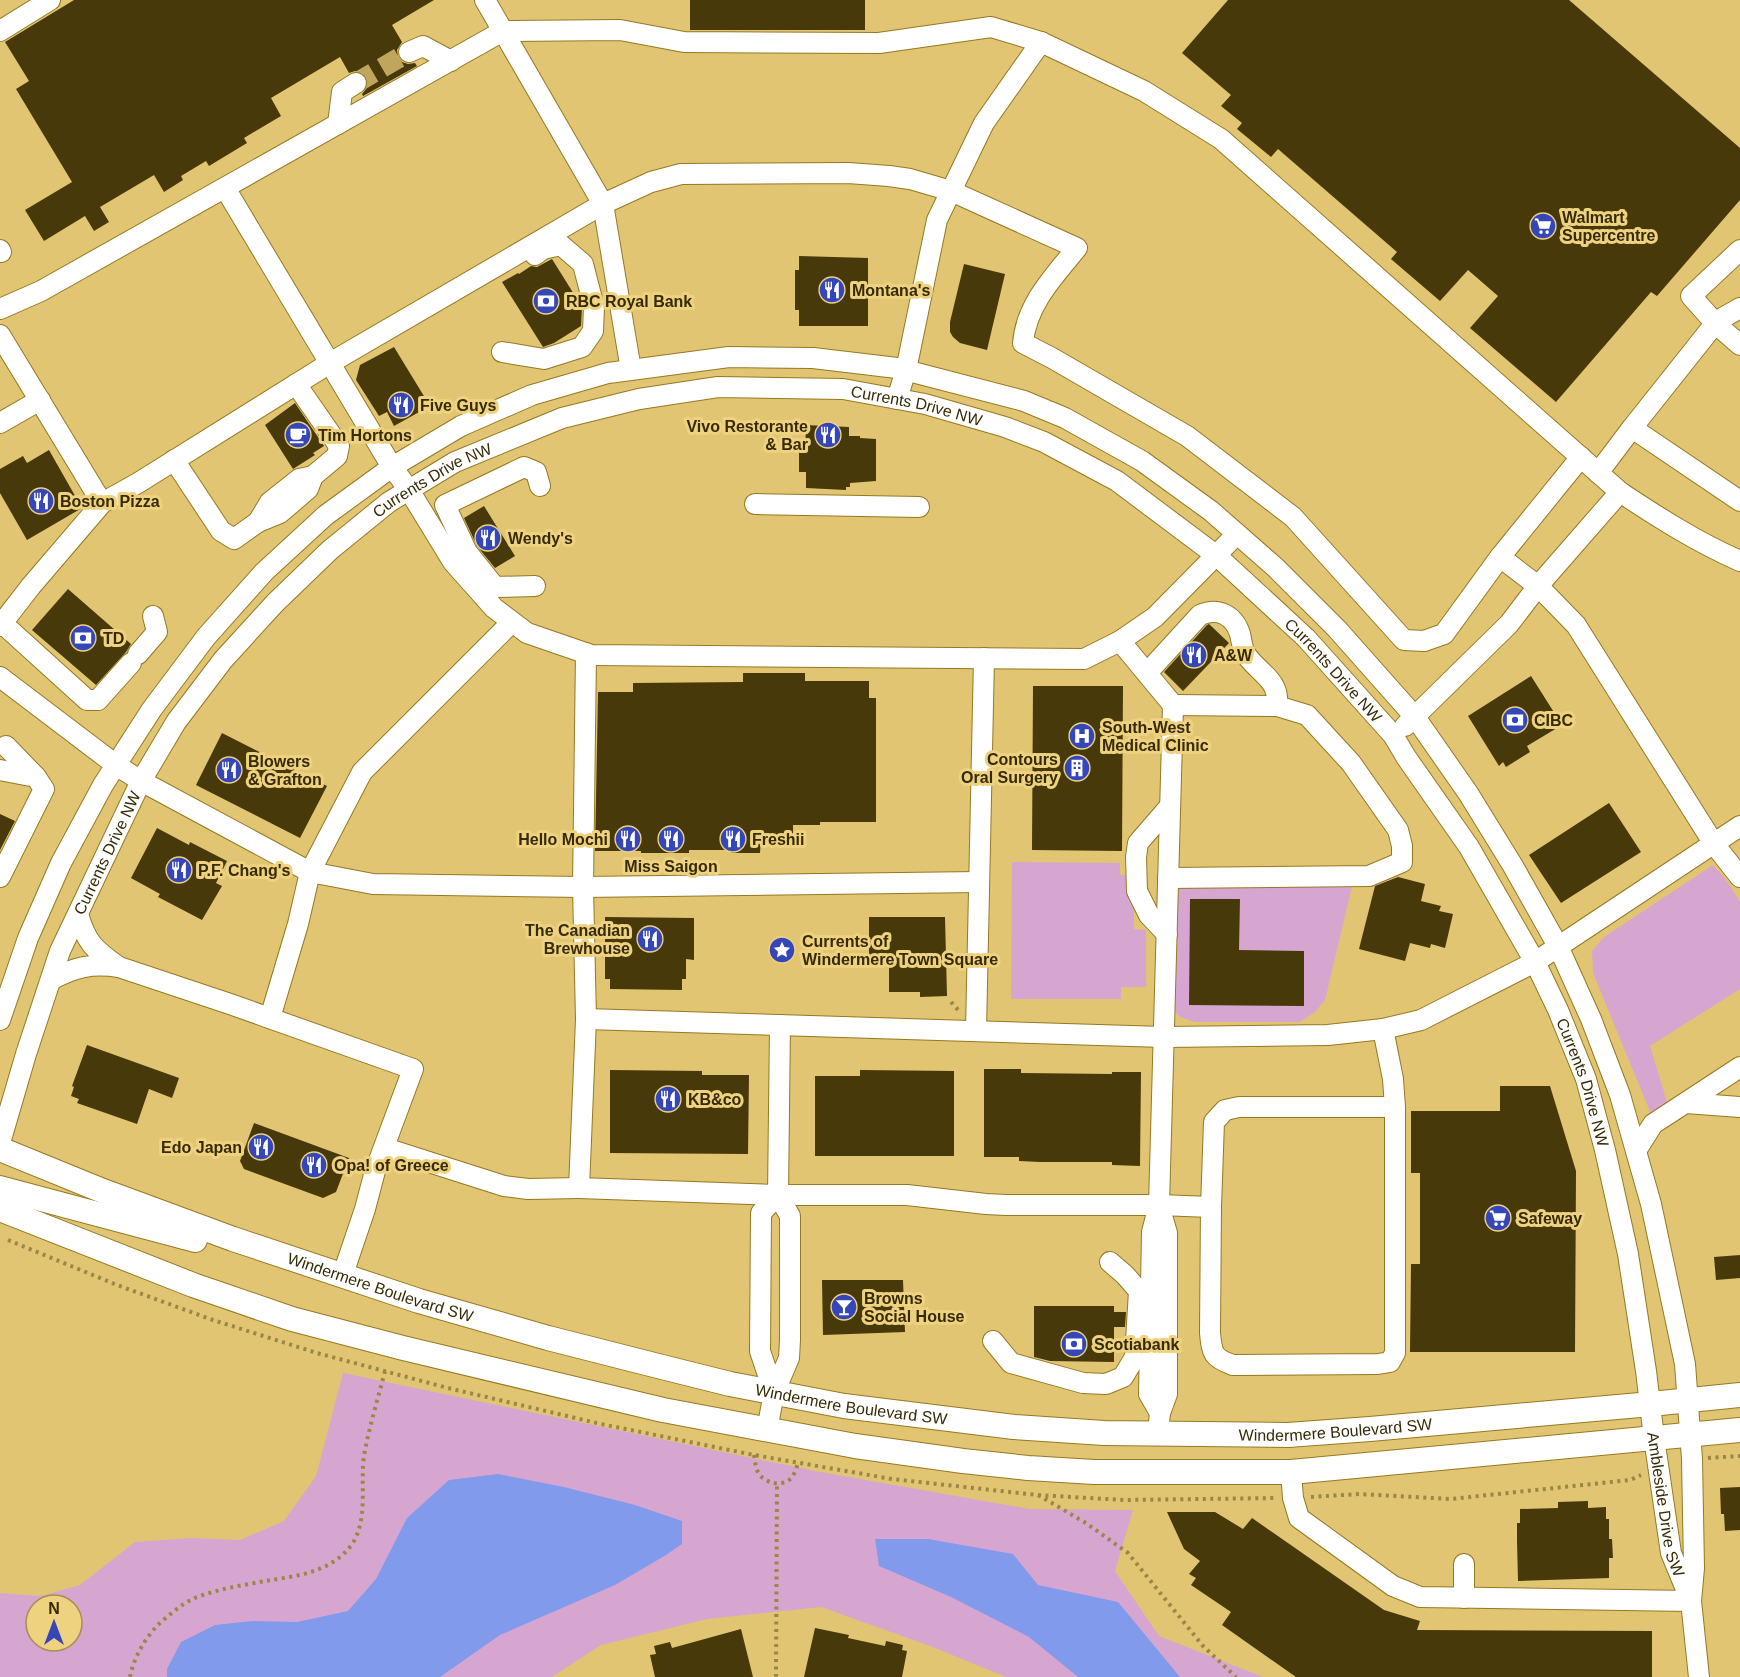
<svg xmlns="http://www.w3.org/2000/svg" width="1740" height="1677" font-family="Helvetica,sans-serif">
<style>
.green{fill:#d7a6d0;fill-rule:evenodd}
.water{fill:#829aec}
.building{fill:#48390b}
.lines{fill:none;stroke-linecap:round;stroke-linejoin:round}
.minor-tunnel{stroke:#bfa65c;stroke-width:20;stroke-dasharray:20 10;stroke-linecap:butt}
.minor-casing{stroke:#957922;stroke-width:22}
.major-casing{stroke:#957922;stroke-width:26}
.path{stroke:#9b8646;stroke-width:4;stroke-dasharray:3 4.5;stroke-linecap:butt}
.minor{stroke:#fff;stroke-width:20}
.major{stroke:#fff;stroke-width:24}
.labels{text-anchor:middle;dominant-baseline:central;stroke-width:6;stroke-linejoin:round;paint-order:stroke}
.poi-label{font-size:16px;font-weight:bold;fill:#362b06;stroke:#eed27f;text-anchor:start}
.street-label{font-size:16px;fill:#362b06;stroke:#eed27f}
</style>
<rect width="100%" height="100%" fill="#e1c572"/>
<path class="green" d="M1012 862 1120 863V875H1134V929L1146 930V987H1121V999H1011Z
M1713 865 1729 884 1740 902V989L1650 1046 1667 1102 1651 1114 1593 973 1592 951 1604 937Z
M1353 882 1325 1000 1315 1012 1300 1022H1195L1180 1017 1175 1012 1176 885Z
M343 1373 815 1471 1030 1509 1133 1510 1115 1571 1159 1636 1263 1677H1006L930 1646 821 1607 707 1619 601 1645 552 1677H0V1593L41 1596 80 1585 135 1542 191 1538 240 1540 284 1521 316 1476ZM36 1605H72V1641H36Z"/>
<path class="water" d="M498 1474 564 1487 635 1505 682 1521V1544L666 1555 615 1585 500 1635 440 1677H167V1669L181 1642 215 1625 252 1621 297 1622 348 1611 376 1579 407 1518 449 1480Z
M875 1539H928L1013 1554 1038 1585 1118 1602 1180 1677H1078L1029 1637 951 1597 879 1566Z"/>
<path class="building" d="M74 0H434L392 25 402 42 397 50 398 57 402 62 408 64 415 63 417 66 363 96 362 94 366 89 368 83 366 77 361 72 355 71 349 73 340 57 271 98 281 116 244 138 247 143 209 166 206 161 181 176 183 180 164 192 154 175 100 207 109 222 94 231 85 216 44 241 25 210 72 182 16 89 29 81 5 42Z
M690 0H865V30H690Z
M1228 0H1569L1740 148V200L1657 296 1651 292 1556 402 1470 328 1498 296 1468 270 1440 301 1391 259 1397 252 1278 149 1271 157 1237 129 1242 123 1221 106 1231 95 1182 53Z
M799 256 868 258V326H799V310H795V270H799Z
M552 259 582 307 581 326 554 343 543 347 502 282 518 273 519 274 531 266 537 267Z
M964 264 1005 274 987 350 960 343 953 337 950 332V322Z
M394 347 430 406 394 426 387 412 379 416 356 380 360 365Z
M295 403 324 446 313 453 315 455 293 469 265 425Z
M805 425 849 427V436H860V438L876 439V481L850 483V487H846V490L806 488V472H799V444H806Z
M49 450 82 508 27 540 0 493V469L23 456 27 463Z
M484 506 515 556 495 568 477 546 464 518Z
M68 589 131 644 126 652 96 685 32 630Z
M1209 624 1229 643 1183 691 1164 672 1207 625Z
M743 673H805V681H869V698H876V822H820V825H793V839H761L760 853H731V850H689V853H641V851H595L598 692H633V683L743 682Z
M1531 676 1562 725 1527 746 1530 752 1506 767 1503 762 1499 766 1468 716Z
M1033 686H1123L1122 851 1032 850Z
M222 733 327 786 300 838 196 785Z
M1609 803 1641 852 1561 903 1529 855Z
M0 814 15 821 0 850Z
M157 828 189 845 190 842 227 861 216 883 222 886 202 920 158 897 160 894 131 878Z
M1398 877 1425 884 1421 901 1441 906 1439 911 1453 914 1445 948 1431 944 1430 948 1410 943 1405 961 1359 949 1375 886Z
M1190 899H1240L1239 950 1304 951V1006L1189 1005Z
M605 917 694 918V960L686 959V979H682V990L610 989V979H605Z
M869 917H945L947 996 920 997V992H889V955H869Z
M87 1045 179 1078 172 1098 149 1089 137 1124 77 1103 79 1099 71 1096 74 1087 72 1086Z
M984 1069H1021V1073L1112 1074V1072H1141L1140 1166 1112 1165V1162H1040L1019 1161V1157H984Z
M610 1070 702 1071V1075H749L748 1154 610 1153Z
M860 1070 954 1071V1156H815V1076H860Z
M1500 1086H1550L1576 1171 1575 1352H1410L1411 1264H1420V1173H1411V1111H1500Z
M254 1123 349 1158 336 1192 323 1198 244 1169 240 1161Z
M1740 1255V1278L1716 1280 1714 1257Z
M822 1280H903L905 1332 823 1335Z
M1034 1306H1114V1312H1126L1125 1327H1114V1362L1050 1361 1034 1357Z
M1740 1487V1530L1725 1531 1724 1514H1721L1720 1488Z
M1588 1501V1508L1606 1507V1519H1609V1539H1612L1613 1558H1609V1578L1518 1581 1517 1541V1523H1520V1509L1558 1508V1502Z
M1167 1512H1215L1243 1529 1252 1518 1384 1610 1420 1621 1417 1630 1652 1631V1677H1296L1222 1625 1231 1612 1191 1585 1196 1578 1189 1574 1200 1561 1184 1549Z
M815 1628 849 1635 848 1638 885 1646 886 1641 903 1645 902 1650 907 1651 902 1677H804Z
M741 1629 753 1677H655L650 1655 656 1654 654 1646 670 1642 672 1648Z"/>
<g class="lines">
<path class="minor-tunnel" d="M356 83 409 52"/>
<defs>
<g id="minor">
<path d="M485 0 603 204 631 370"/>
<path d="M0 31 50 0"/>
<path d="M409 52 423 46 451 61"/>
<path d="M338 124 342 92 356 83"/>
<path d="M225 188 392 467 409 490 453 562 494 608 527 633 591 655 1084 659 1120 641 1155 617 1237 534"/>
<path d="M0 250 1 252"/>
<path d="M1740 250 1691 296 1716 324 1740 345"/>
<path d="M0 309 41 291 503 31 620 30 684 42 879 43 991 27 1041 42 1144 91 1221 139 1620 492C1659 518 1697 542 1740 561"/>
<path d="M0 335 102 503"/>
<path d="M502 352 544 359 582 347 593 331 594 307 583 264 561 245 543 249 535 255"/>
<path d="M897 399 906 370 937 220 984 123 1041 42"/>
<path d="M0 423 40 400"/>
<path d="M1632 428 1717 321 1740 308"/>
<path d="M174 460 221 531 234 539 258 522 280 513 308 489 313 476 337 456 339 446 296 384"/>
<path d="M1598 473 1632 428 1740 501"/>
<path d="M755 504 919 507"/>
<path d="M258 522 270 502 299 479 313 476"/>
<path d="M1500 557 1581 457"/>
<path d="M535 586 495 587 467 552 445 505 524 467 536 472 540 486"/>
<path d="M2 623 87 700H98L131 663"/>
<path d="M0 626 31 586 102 503 138 483 330 363 603 204 651 182 681 174 848 173 889 176 910 179 951 191 1077 248C1054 276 1026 305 1023 343L1052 358 1187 436 1293 517 1404 640 1424 641 1444 634 1500 557 1538 586 1576 625 1714 844 1740 877"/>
<path d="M1120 641 1173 705 1159 1205 1152 1232 1149 1394 1160 1413"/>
<path d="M586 653 583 887 586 1019 579 1188 778 1195H907L986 1204 1006 1205H1159L1211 1207"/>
<path d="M138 654 157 632 153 616"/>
<path d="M1147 673 1200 615C1218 607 1234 615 1240 634 1242 642 1242 650 1247 656 1260 674 1280 680 1277 706"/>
<path d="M0 677 116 765 141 781 310 872 373 884 583 887 979 882"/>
<path d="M1405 726 1509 624 1538 586 1620 492"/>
<path d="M6 746 36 777"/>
<path d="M0 770 36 777 44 789 0 877"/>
<path d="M1168 878 1369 876 1402 862V846L1398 830 1351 763 1307 715 1277 706 1173 705"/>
<path d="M78 914C86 942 94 950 119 967"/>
<path d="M1167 934 1149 915 1137 891 1136 857 1138 843 1170 806"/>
<path d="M51 980C74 967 92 963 119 967L230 1004 413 1069 375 1171 365 1209 342 1277"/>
<path d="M270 1018 298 924 310 872 362 772 512 622"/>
<path d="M586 1019 1164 1037 1328 1035 1383 1029 1421 1020 1535 962 1740 826"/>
<path d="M0 1020 28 938 61 863 103 785 152 709 206 637 264 572 326 515 392 467 461 426 532 395 608 373 729 357 813 358 897 368 1024 401 1065 418 1142 461 1211 511 1276 568 1337 629 1415 717 1468 793 1513 866 1558 946 1591 1019 1620 1095 1651 1204 1685 1364 1692 1459 1694 1568 1691 1601 1699 1677"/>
<path d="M1383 1029 1393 1079 1395 1107V1353L1390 1362 1378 1364 1233 1365C1213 1358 1212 1354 1210 1333L1211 1207 1214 1122 1225 1110 1239 1107H1395"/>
<path d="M976 1031 984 658"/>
<path d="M1686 1103 1740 1107"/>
<path id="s1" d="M0 1143 26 1054 60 951 141 781 176 722 223 660 275 603 330 550 389 502 455 462 562 418 639 399 718 387 843 389 925 404 1005 427 1044 442 1117 481 1217 556 1306 638 1393 735 1406 757 1469 847 1535 962 1558 1010 1586 1079 1605 1150 1628 1254 1646 1371 1654 1438 1671 1553 1690 1599"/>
<path d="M385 1148 504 1186 528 1189 579 1188"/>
<path d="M1636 1151 1653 1124 1740 1067"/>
<path d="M1159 1205 1167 1233V1394L1160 1413 1159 1422"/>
<path d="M993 1341 1011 1363 1083 1383 1106 1384 1123 1377 1135 1357 1139 1291 1125 1275 1110 1262"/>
<path d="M774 1393 760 1351 761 1213 778 1195"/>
<path d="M767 1430 774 1393 789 1358 790 1340V1216L778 1195 780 1025"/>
<path d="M1291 1472 1293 1498 1299 1518 1393 1586 1420 1597 1691 1601"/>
<path d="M1464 1564V1598"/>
</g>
<g id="major">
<path id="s2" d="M0 1149 103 1191 233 1239 419 1301 548 1338 658 1366 730 1384 844 1406 1014 1427 1104 1433 1288 1435 1370 1429 1651 1404 1740 1395"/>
<path d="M0 1188 195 1240"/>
<path d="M0 1209 193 1285 292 1319 403 1348 663 1410 855 1446 963 1461 1028 1468 1094 1472H1291L1740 1430"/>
</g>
</defs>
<use href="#minor" class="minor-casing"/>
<use href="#major" class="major-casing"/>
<path class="path" d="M951 1002 959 1011
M8 1240 117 1285 213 1320 317 1353 448 1388 601 1424 754 1455 892 1479 1037 1495 1124 1500 1277 1498
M754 1455C755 1460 755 1465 757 1470 761 1481 778 1488 789 1480 794 1477 796 1469 798 1463
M1708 1458 1740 1456
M1038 1495 1086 1523 1128 1553 1203 1646 1236 1677
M1311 1497 1359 1494 1451 1499 1630 1480 1641 1475
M130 1677C134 1657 146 1636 161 1622 174 1611 186 1600 203 1595 223 1588 245 1585 265 1581 297 1576 335 1572 354 1541 368 1516 360 1483 364 1456 369 1427 378 1399 385 1371
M776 1677 777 1484"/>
<use href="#minor" class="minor"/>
<use href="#major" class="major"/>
</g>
<defs>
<symbol id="supermarket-disc" viewBox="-11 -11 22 22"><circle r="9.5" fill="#3546b9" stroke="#eed27f"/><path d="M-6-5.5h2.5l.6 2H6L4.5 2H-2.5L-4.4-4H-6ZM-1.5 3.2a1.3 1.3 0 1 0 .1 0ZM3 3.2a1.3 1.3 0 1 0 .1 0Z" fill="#fff"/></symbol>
<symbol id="restaurant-disc" viewBox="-11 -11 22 22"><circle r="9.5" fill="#3546b9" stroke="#eed27f"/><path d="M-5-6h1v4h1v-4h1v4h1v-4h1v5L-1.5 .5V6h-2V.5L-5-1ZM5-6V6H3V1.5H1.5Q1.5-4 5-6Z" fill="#fff"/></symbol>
<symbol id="bank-disc" viewBox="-11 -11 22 22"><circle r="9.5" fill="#3546b9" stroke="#eed27f"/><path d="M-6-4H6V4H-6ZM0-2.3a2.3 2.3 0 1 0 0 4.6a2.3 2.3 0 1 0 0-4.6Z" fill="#fff"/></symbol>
<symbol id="cafe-disc" viewBox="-11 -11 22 22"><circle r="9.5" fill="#3546b9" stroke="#eed27f"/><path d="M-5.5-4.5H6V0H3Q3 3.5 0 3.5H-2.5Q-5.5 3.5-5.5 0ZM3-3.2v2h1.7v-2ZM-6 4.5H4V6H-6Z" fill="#fff"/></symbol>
<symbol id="hospital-disc" viewBox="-11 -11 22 22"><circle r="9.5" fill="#3546b9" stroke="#eed27f"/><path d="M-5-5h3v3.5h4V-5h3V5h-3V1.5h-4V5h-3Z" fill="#fff"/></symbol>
<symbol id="building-disc" viewBox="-11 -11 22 22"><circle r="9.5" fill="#3546b9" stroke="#eed27f"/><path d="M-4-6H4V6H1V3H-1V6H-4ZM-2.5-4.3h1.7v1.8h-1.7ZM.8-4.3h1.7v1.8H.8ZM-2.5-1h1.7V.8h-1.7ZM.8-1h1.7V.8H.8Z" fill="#fff"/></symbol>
<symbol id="sight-disc" viewBox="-11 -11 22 22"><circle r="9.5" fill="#3546b9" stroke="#eed27f"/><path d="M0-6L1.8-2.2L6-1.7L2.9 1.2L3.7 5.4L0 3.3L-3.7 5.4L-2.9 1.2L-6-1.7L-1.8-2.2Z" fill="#fff"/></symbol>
<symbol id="bar-disc" viewBox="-11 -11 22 22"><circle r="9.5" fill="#3546b9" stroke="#eed27f"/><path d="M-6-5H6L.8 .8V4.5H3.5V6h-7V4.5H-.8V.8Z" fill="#fff"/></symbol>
</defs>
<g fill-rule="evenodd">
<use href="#supermarket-disc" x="1528" y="211" width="30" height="30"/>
<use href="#restaurant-disc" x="817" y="275" width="30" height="30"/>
<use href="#bank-disc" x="531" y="286" width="30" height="30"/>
<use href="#restaurant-disc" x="386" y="390" width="30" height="30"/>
<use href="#cafe-disc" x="283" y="420" width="30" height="30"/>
<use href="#restaurant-disc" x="813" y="420" width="30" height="30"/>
<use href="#restaurant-disc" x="26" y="486" width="30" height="30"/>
<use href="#restaurant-disc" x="473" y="523" width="30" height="30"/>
<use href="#bank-disc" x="68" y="623" width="30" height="30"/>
<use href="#restaurant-disc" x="1179" y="640" width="30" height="30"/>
<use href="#bank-disc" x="1500" y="705" width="30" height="30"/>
<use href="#hospital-disc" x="1067" y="721" width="30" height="30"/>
<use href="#building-disc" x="1062" y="753" width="30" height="30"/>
<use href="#restaurant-disc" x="214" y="755" width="30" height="30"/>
<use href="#restaurant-disc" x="613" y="824" width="30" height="30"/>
<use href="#restaurant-disc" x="656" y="824" width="30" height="30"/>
<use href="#restaurant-disc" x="718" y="824" width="30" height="30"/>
<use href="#restaurant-disc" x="164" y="855" width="30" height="30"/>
<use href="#restaurant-disc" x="635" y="924" width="30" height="30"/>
<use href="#sight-disc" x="767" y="935" width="30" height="30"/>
<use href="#restaurant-disc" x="653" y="1084" width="30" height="30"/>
<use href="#restaurant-disc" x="246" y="1132" width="30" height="30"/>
<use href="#restaurant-disc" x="299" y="1150" width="30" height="30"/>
<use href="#supermarket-disc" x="1483" y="1203" width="30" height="30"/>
<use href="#bar-disc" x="829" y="1292" width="30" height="30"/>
<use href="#bank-disc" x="1059" y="1329" width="30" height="30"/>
</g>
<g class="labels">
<g class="poi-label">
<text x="1562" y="217">Walmart<tspan x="1562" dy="18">Supercentre</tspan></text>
<text x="852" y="290">Montana's</text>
<text x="566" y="301">RBC Royal Bank</text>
<text x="420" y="405">Five Guys</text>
<text x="808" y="426" text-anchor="end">Vivo Restorante<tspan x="808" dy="18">&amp; Bar</tspan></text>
<text x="318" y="435">Tim Hortons</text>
<text x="60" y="501">Boston Pizza</text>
<text x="508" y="538">Wendy's</text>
<text x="103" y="638">TD</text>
<text x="1214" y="655">A&amp;W</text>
<text x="1534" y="720">CIBC</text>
<text x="1102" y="727">South-West<tspan x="1102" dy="18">Medical Clinic</tspan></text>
<text x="1058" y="759" text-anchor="end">Contours<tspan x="1058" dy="18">Oral Surgery</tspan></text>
<text x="248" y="761">Blowers<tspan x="248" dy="18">&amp; Grafton</tspan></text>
<text x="608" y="839" text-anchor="end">Hello Mochi</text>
<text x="752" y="839">Freshii</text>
<text x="671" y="866" text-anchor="middle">Miss Saigon</text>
<text x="198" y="870">P.F. Chang's</text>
<text x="630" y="930" text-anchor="end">The Canadian<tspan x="630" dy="18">Brewhouse</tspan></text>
<text x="802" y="941">Currents of<tspan x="802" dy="18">Windermere Town Square</tspan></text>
<text x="688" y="1099">KB&amp;co</text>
<text x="242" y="1147" text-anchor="end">Edo Japan</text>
<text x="334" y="1165">Opa! of Greece</text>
<text x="1518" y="1218">Safeway</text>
<text x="864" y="1298">Browns<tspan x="864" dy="18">Social House</tspan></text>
<text x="1094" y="1344">Scotiabank</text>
</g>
<g class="street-label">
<text stroke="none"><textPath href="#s1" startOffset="1318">Currents Drive NW</textPath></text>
<text stroke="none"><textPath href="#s1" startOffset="814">Currents Drive NW</textPath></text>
<text stroke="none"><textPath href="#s1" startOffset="1822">Currents Drive NW</textPath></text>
<text stroke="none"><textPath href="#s1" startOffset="310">Currents Drive NW</textPath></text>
<text stroke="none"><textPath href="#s1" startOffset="2308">Currents Drive NW</textPath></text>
<text stroke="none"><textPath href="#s2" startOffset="405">Windermere Boulevard SW</textPath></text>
<text stroke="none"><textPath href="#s2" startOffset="891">Windermere Boulevard SW</textPath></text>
<text stroke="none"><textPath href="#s2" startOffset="1377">Windermere Boulevard SW</textPath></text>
<text stroke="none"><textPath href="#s1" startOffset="2739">Ambleside Drive SW</textPath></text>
</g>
</g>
<g transform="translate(54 1623)"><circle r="28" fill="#eed27f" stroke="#a48f4f" stroke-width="1.5"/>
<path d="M0-4.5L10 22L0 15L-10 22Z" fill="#3546b9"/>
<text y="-9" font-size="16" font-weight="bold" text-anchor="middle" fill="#362b06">N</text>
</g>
</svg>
